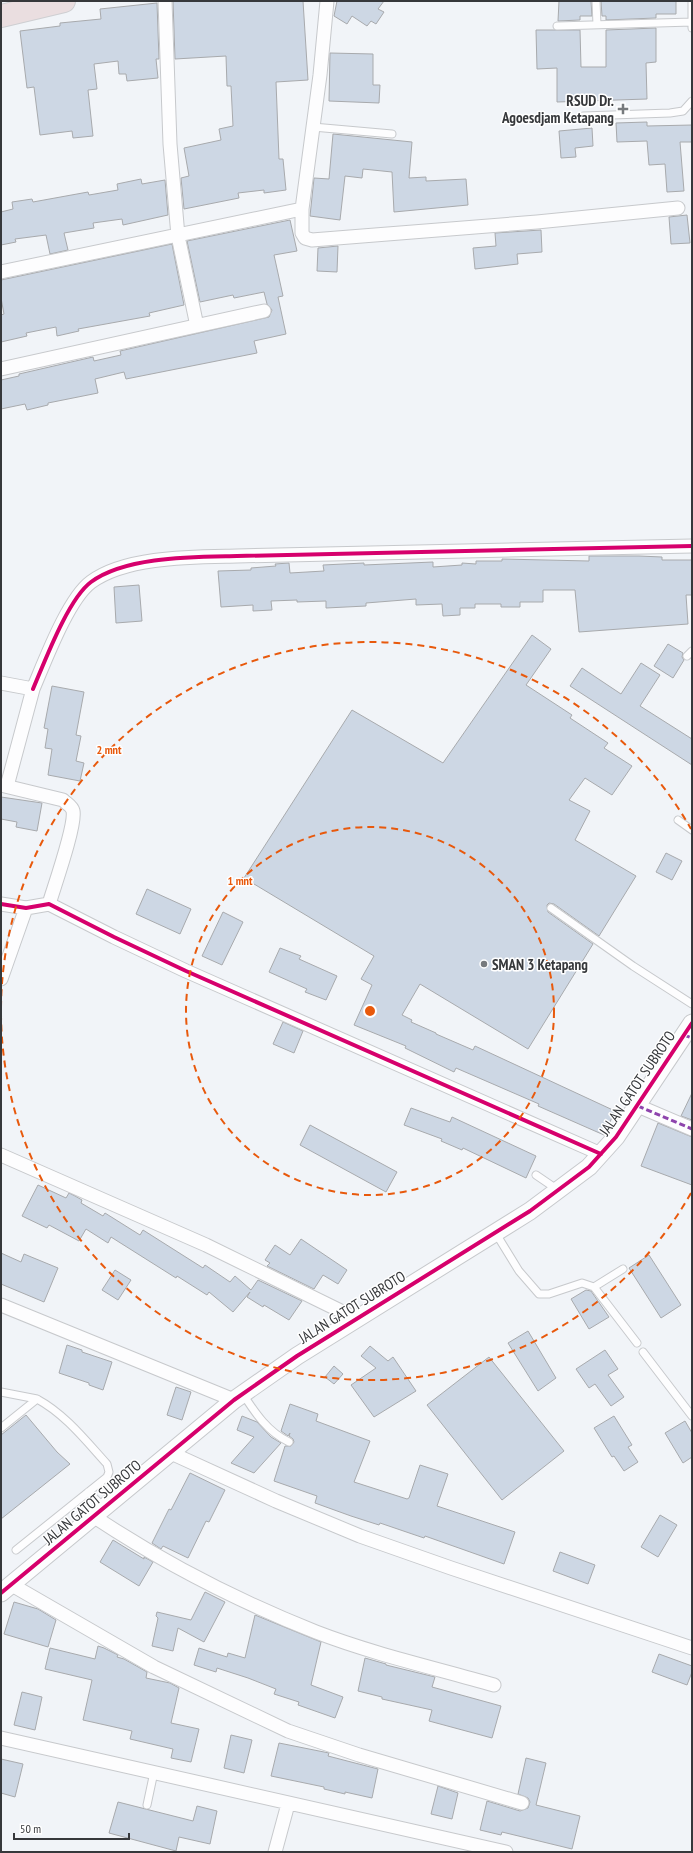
<svg xmlns="http://www.w3.org/2000/svg" width="693" height="1853" font-family="'PT Sans Narrow',sans-serif">
<style>
.building{fill:#cdd7e4;stroke:#a8aaad}
.lines{fill:none;stroke-linecap:round;stroke-linejoin:round}
.service-casing{stroke:#c7c9cc;stroke-width:9}
.minor-casing{stroke:#c7c9cc;stroke-width:15}
.tertiary-casing{stroke:#c7c9cc;stroke-width:19}
.trunk-casing{stroke:#cecfd2;stroke-width:24}
.service{stroke:#fdfdfe;stroke-width:7}
.minor{stroke:#fdfdfe;stroke-width:13}
.tertiary{stroke:#fdfdfe;stroke-width:17}
.trunk{stroke:#eadee0;stroke-width:22}
.quiet{stroke:#8e44ad;stroke-width:3;stroke-dasharray:6 3;stroke-linecap:butt}
.cycleway-casing{stroke:#fff;stroke-width:6}
.cycleway{stroke:#d6006c;stroke-width:4}
.ring{fill:none;stroke:#e8590c;stroke-width:2;stroke-dasharray:7 5}
.poi-dot{fill:#777a7d;stroke:#fff;stroke-width:1.5}
.labels{text-anchor:middle;dominant-baseline:central;stroke-width:3;stroke-linejoin:round;paint-order:stroke}
.poi-label{font-size:15px;font-weight:bold;fill:#36383b;stroke:#fff;text-anchor:end}
.street-label{font-size:15px;fill:#36383b;stroke:#fff}
.centre{fill:#e8590c;stroke:#fff;stroke-width:2}
.ring-label{font-size:12px;text-anchor:middle;font-weight:bold;fill:#e8590c;stroke:#fff;stroke-width:3;stroke-linejoin:round;paint-order:stroke}
</style>
<rect width="100%" height="100%" fill="#f1f4f8"/>
<path class="building" d="M173 1H303L308 80 276 82 279 159H283L286 190 264 193V190L238 193 239 198 184 209 181 178 189 176 184 148 221 140 219 129 233 126 231 86H227L226 56 175 59Z
M337 1H384L378 9 384 12 376 24 371 21 367 26 352 16 347 24 334 16Z
M559 1H591L592 16H580V20L558 21Z
M601 1H676V14H656V18L606 20V16H602Z
M157 3 159 59H156L158 78 127 81 126 74H119L118 61 94 64 97 89 88 90 93 136 73 138 72 131 40 135 34 87 27 88 20 31 60 26V23L101 19 100 9Z
M656 28V62L646 63 647 99 557 102V68L537 69 536 30H580L581 67H606V30Z
M330 53 373 54V85H380L379 103 329 101Z
M647 122V126L692 125V142H680L684 191 667 192 665 164 649 165 647 141 617 142 616 123Z
M592 128 593 146 575 148 576 157 561 158 559 131Z
M333 134 412 142 409 178 426 177V181L466 179 468 205 394 212 392 172 363 169 362 178 345 176 340 220 310 216 314 178 329 179Z
M141 179 142 184 165 180 168 215 123 225 122 219 93 223 94 228 64 233 68 250 50 254 46 235 15 239 16 242 1 245V212L13 209 12 202 32 199 33 202 88 192 89 195 118 190 117 184Z
M687 215 690 243 671 244 669 217Z
M290 220 297 251 274 255 283 296 278 297 286 334 254 341 257 353 126 379 124 372 95 379 98 393 48 403V405L27 410 25 404 1 409V380L19 376V374L93 357 94 361 121 355 120 351 269 317 272 310 267 304 264 292 234 298 233 295 200 302 187 241Z
M541 230 542 252 517 254 518 264 475 269 473 248 496 246 495 233Z
M172 244 184 305 149 313 150 316 78 329 79 331 57 336 56 327 26 333 27 336 1 342V315L4 314 1 298V280Z
M338 246 337 272 317 271 318 248Z
M589 556H639L662 557V560H692V595H686L688 624 579 632 575 590H543V602H520V607H501V604H475V608H460V615L443 616 442 604 416 605V599L366 603V606L326 608V601L297 602V600L271 601 272 610 253 611V605L221 607 218 571 251 570V568L276 566 275 564 289 563 290 573 324 571 323 565 364 563V565L433 562V567L462 565V563L476 564V561H502V559L589 561Z
M139 585 142 621 116 623 114 587Z
M532 635 551 649 526 685 572 715 570 718 608 743 604 748 632 766 612 795 585 778 569 800 590 811 575 840 636 876 599 936 554 904 549 903 547 905 548 912 593 944 528 1049 420 984 402 1015 412 1020 411 1022 436 1033V1034L473 1050 475 1046 615 1111 604 1135 538 1106 539 1104 456 1068 454 1072 405 1048 406 1046 354 1025 372 985 361 979 374 956 244 878 352 710 443 763Z
M668 644 683 653 682 657 684 660 673 678 654 666Z
M641 663 660 675 640 706 692 739V765L570 686 582 668 621 694Z
M52 686 84 692 76 735 81 736 76 761 84 763 80 781 48 775 52 749 45 748 48 729 44 728Z
M1 797 42 803 37 831 16 827 17 822 1 819Z
M666 853 682 861 672 880 656 872Z
M147 889 191 909 180 934 136 914Z
M223 912 243 922 222 965 202 956Z
M280 948 301 956 299 959 337 976 326 1000 305 992 307 989 269 972Z
M283 1022 303 1031 294 1053 273 1044Z
M692 1093V1120L681 1116Z
M411 1108 450 1122 452 1117 536 1156 526 1178 463 1148 462 1150 441 1141 442 1139 404 1125Z
M658 1123 692 1137V1185L641 1166Z
M310 1125 397 1172 386 1192 300 1145Z
M38 1185 66 1198 69 1193 75 1196 82 1200 81 1203 103 1216 105 1213 140 1235 143 1230 203 1268 205 1265 230 1282 235 1276 251 1290 258 1280 302 1301 289 1320 264 1305 263 1307 247 1297 250 1292 233 1312 209 1292 207 1295 177 1276 176 1278 111 1237 108 1243 86 1229 79 1241 49 1225 47 1228 22 1216Z
M301 1239 347 1270 338 1284 323 1275 314 1289 267 1266 270 1263 265 1260 275 1245 290 1255Z
M1 1253 21 1262 24 1254 58 1268 44 1302 1 1284Z
M649 1255 681 1305 661 1318 629 1268Z
M115 1270 131 1280 118 1300 102 1290Z
M586 1290 591 1291 609 1317 589 1329 571 1299Z
M528 1331 556 1378 538 1391 508 1343Z
M67 1345 82 1350V1352L112 1362 103 1390 89 1385V1383L59 1373Z
M370 1346 388 1361 393 1357 416 1391 374 1417 351 1385 376 1368 361 1356Z
M605 1350 618 1369 608 1375 624 1397 611 1406 595 1384 589 1388 576 1369Z
M489 1357 564 1451 502 1500 427 1405Z
M334 1366 343 1374 334 1384 325 1377Z
M176 1387 191 1392 182 1420 167 1415Z
M290 1404 318 1414 316 1421 370 1441 354 1482 407 1499 409 1498 420 1465 448 1474 437 1506 515 1532 504 1564 425 1536 424 1538 380 1523 379 1525 351 1516 315 1503 317 1496 274 1481 285 1446H291L294 1442 293 1439 289 1436 290 1433 288 1436 281 1431Z
M26 1415 57 1452 70 1464 1 1519V1435Z
M242 1416 257 1422 271 1437 281 1443 254 1473 231 1463 254 1437 237 1430Z
M614 1416 632 1445 628 1447 638 1462 624 1471 614 1456 612 1457 594 1428Z
M685 1421 692 1433V1457L683 1463 665 1433Z
M190 1473 225 1490 209 1522 206 1521 188 1558 163 1546 161 1549 152 1543 169 1509 171 1510Z
M660 1515 677 1525 658 1557 641 1547Z
M113 1540 144 1559V1557L153 1562 139 1586 100 1562Z
M560 1552 595 1565 588 1584 553 1571Z
M205 1592 225 1602 204 1642 178 1628 173 1651 152 1646 158 1618 156 1616 157 1612 191 1620Z
M14 1602 38 1609 56 1620 48 1647 4 1634Z
M255 1615 321 1642 311 1685 343 1697 335 1718 298 1705 299 1702 274 1694 276 1689 248 1678 217 1668 216 1672 194 1665 199 1648 227 1657 228 1653 245 1658Z
M98 1646 104 1648 118 1655 117 1657 124 1659 147 1672 146 1678 170 1683 179 1688 171 1723 199 1729 191 1762 171 1758 173 1749 130 1739 132 1731 83 1720 92 1680 45 1669 50 1648 95 1659Z
M659 1654 692 1666V1672L687 1685 652 1672Z
M365 1658 386 1664V1665L435 1677 432 1687 501 1706 492 1738 429 1721 432 1710 382 1699V1697L358 1691Z
M22 1692 42 1697 35 1730 14 1725Z
M231 1735 252 1740 244 1773 224 1768Z
M279 1743 329 1753 328 1756 378 1769 372 1798 345 1792V1794L324 1789V1787L271 1776Z
M526 1758 546 1763 536 1805 580 1816 572 1849 502 1832 501 1835 480 1830 487 1801 520 1811 528 1808 530 1802 528 1798 518 1794Z
M1 1759 23 1764 15 1797 1 1793Z
M438 1786 458 1793 452 1819 431 1814Z
M118 1802 193 1821 197 1806 217 1811 210 1844 179 1837 176 1851 109 1833Z"/>
<g class="lines">
<defs>
<path id="service" d="M596 1 597 25
M692 1V28
M557 26 692 22
M583 116 670 113 683 111 692 101
M313 127 392 134
M687 656 692 651
M678 820 692 830
M551 908 633 966 692 1004
M536 1175 558 1190
M495 1232 519 1271 539 1294H549L582 1283 594 1287 637 1343
M594 1287 623 1269
M643 1352 692 1416
M1 1392 37 1399
M243 1394C255 1413 268 1432 289 1442
M1 1428 37 1399C65 1414 86 1441 107 1464L109 1472 107 1477 16 1550
M88 1492 104 1507
M147 1805 154 1772"/>
<path id="minor" d="M165 1 170 144 178 236 197 326
M327 1 320 75 302 209V233L305 238 312 240 537 222 678 208
M1 272 302 209
M1 369 264 311
M1 683 33 689 7 786
M33 689C45 661 68 599 91 582 126 556 194 557 237 556L692 546
M1 785 63 800C67 804 72 806 73 811 76 825 54 887 49 904
M1 904 26 908 49 904 114 937 186 971 601 1154
M1 979 26 908
M638 1106 692 1129
M1 1155 206 1245 357 1319
M1 1305 234 1400
M171 1453 276 1501 360 1536 451 1568 692 1648
M93 1516C162 1562 238 1601 316 1632 373 1654 435 1668 494 1685
M12 1585 154 1667 288 1731 359 1755 522 1803
M1 1738 506 1852
M275 1852 288 1804"/>
<path id="tertiary" d="M1 1593 234 1400 297 1356 530 1211 589 1167 616 1137 692 1023"/>
<path id="trunk" d="M1 16 64 1"/>
</defs>
<use href="#service" class="service-casing"/>
<use href="#minor" class="minor-casing"/>
<use href="#tertiary" class="tertiary-casing"/>
<use href="#trunk" class="trunk-casing"/>
<use href="#service" class="service"/>
<use href="#minor" class="minor"/>
<use href="#tertiary" class="tertiary"/>
<use href="#trunk" class="trunk"/>
<path class="quiet" d="M684 1035 692 1038
M638 1106 692 1129"/>
<defs>
<path id="cycleway" d="M33 689C45 661 68 599 91 582 126 556 194 557 237 556L692 546
M1 904 26 908 49 904 114 937 186 971 601 1154
M1 1593 234 1400 297 1356 530 1211 589 1167 616 1137 692 1023"/>
</defs>
<use href="#cycleway" class="cycleway-casing"/>
<use href="#cycleway" class="cycleway"/>
</g>
<g class="ring">
<circle cx="370" cy="1011" r="184"/>
<path d="M691 1193A369 369 0 0 1 1 1014M1 1008A369 369 0 0 1 691 829"/>
</g>
<g class="poi-dot">
<path d="M621 103h4v4h4v4h-4v4h-4v-4h-4v-4h4z"/>
<circle cx="484" cy="964" r="4"/>
</g>
<g class="labels">
<g class="poi-label">
<text x="614" y="100">RSUD Dr.<tspan x="614" dy="17">Agoesdjam Ketapang</tspan></text>
<text x="492" y="964" text-anchor="start">SMAN 3 Ketapang</text>
</g>
<g class="street-label">
<text transform="translate(637 1083) rotate(-56)">JALAN GATOT SUBROTO</text>
<text transform="translate(352 1307) rotate(-32)">JALAN GATOT SUBROTO</text>
<text transform="translate(92 1502) rotate(-40)">JALAN GATOT SUBROTO</text>
</g>
</g>
<circle cx="370" cy="1011" r="6" class="centre"/>
<g class="ring-label">
<text x="109" y="754">2 mnt</text>
<text x="240" y="885">1 mnt</text>
</g>
<rect width="693" height="1853" fill="none" stroke="#36383b" stroke-width="4"/>
<path d="M14 1833v6h115v-6" fill="none" stroke="#36383b" stroke-width="2"/>
<text x="20" y="1833" font-size="12" fill="#36383b" stroke="#ffffff" stroke-width="3" paint-order="stroke">50 m</text>
</svg>
